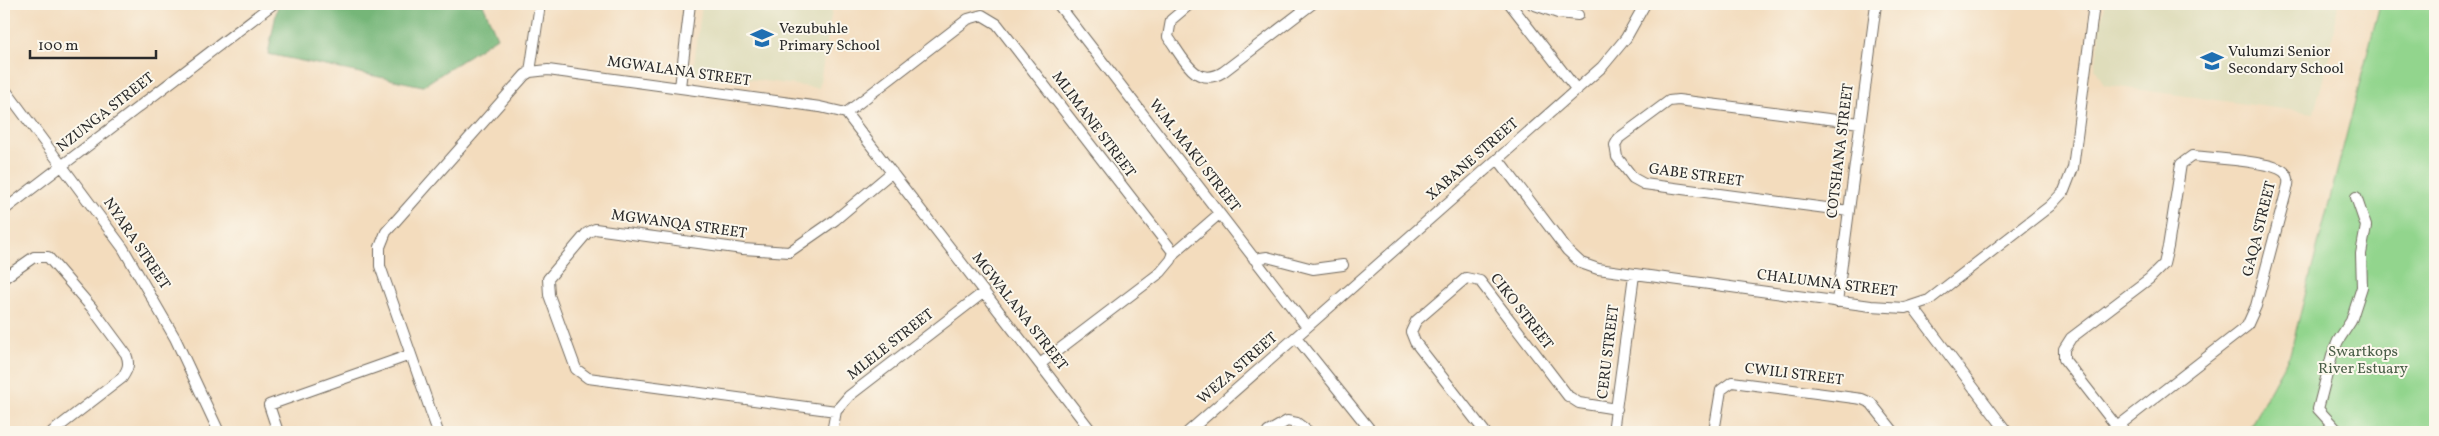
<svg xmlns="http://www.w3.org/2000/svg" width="2439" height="436" font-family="Vollkorn,serif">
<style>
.built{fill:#dfddbb}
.green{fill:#92d58d;stroke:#5e805c}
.forest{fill:#75b678;stroke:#507052}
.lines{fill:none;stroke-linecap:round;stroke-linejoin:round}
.minor-casing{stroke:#71695e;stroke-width:12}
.minor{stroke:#fff;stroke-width:10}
.labels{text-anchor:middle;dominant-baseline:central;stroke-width:4;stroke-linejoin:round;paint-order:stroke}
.poi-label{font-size:15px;fill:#2b2b2b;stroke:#fbf7ec;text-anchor:start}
.street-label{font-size:15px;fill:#2b2b2b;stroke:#fbf7ec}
.park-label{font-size:15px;fill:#4a5e48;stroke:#fbf7ec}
</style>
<rect width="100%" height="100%" fill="#fbf7ec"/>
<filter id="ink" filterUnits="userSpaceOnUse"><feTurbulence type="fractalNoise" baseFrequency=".02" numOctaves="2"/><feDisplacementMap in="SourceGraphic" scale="10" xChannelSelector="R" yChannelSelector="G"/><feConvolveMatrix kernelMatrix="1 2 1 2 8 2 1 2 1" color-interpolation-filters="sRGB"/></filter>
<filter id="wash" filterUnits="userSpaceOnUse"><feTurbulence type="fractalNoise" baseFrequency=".0096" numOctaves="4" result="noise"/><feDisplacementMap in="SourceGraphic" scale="20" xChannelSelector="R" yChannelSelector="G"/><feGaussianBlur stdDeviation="1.12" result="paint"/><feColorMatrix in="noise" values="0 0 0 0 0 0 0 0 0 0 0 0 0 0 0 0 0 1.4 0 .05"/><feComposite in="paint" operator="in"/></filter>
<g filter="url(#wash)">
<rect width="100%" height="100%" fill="#f3dcbd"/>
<path class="built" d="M702 4H833L819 88 693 72Z
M2104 4H2338L2330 53 2314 113 2104 85 2095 68Z"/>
<path class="green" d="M2380 4H2435V432H2247L2290 354Z"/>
<path class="forest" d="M278 4H483L497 37 423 86 268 54Z"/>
</g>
<g filter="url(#ink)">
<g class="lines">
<defs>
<path id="minor" d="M1058 4 1307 327
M1190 4 1171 20 1168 37C1183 57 1195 89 1223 72L1312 4
M1510 4 1577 90
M1532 4 1558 13 1578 15
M530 72 540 4
M680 87 690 4
M4 88 123 248 175 338 219 432
M846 113 968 19 982 15 997 24 1174 253 1171 260 1161 272 1040 364
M1498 159 1567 250 1581 263 1598 269 1871 306 1905 308 1929 300 2050 206 2064 191 2073 168 2094 4
M4 210 273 4
M1849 211 1644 184 1633 178 1617 157 1615 145 1619 138 1669 101 1678 100 1860 123
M1174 253 1219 214
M1254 259 1267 257 1313 269 1343 265
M4 278 34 257H48L92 308 126 354C130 364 128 369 122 378L52 432
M1837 302 1876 4
M1913 307 2007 432
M1296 337 1372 432
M836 411 588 378 576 369 549 295 548 279 587 233 595 229 743 249 789 252 835 220 892 172
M278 432 269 405 410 355
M438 432 380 266V247L386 232 525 75 530 72 548 70 820 107 846 113 1092 432
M832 432 836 411 849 396 984 292
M1188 432 1602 67 1626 38 1645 4
M1268 432 1287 421 1297 423 1309 432
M1485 432 1415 342 1411 332 1416 321 1466 278 1480 281 1568 396 1579 403 1617 409
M1613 432 1634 275
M1714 432 1721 390 1732 382 1862 399 1871 403 1894 432
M2109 432 2117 427 2247 326 2256 306 2288 185C2289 179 2287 174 2283 171 2270 161 2210 158 2192 156L2181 164 2168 247 2164 264 2149 279 2071 338 2064 349V359L2117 427
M2339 432 2318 409 2332 355 2338 341 2351 321 2362 287 2361 254 2366 226 2356 197"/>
</defs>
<use href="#minor" class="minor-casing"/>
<use href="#minor" class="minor"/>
</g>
</g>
<defs>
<symbol id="school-bare" viewBox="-9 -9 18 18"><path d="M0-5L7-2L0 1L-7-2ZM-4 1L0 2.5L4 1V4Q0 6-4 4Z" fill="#1f6fb2" stroke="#fbf7ec" stroke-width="2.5" paint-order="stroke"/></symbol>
</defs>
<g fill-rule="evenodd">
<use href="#school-bare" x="746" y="22" width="32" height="32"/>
<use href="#school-bare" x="2196" y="45" width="32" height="32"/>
</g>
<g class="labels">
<g class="poi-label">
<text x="779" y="29">Vezubuhle<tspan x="779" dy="17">Primary School</tspan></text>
<text x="2228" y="52">Vulumzi Senior<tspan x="2228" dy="17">Secondary School</tspan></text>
</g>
<g class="street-label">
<text transform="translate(679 72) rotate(8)">MGWALANA STREET</text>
<text transform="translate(106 113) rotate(-38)">NZUNGA STREET</text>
<text transform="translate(1093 125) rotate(53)">MLIMANE STREET</text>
<text transform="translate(1841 151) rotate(-83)">COTSHANA STREET</text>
<text transform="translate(1194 156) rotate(52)">W.M. MAKU STREET</text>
<text transform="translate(1473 160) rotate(-41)">XABANE STREET</text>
<text transform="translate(1696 176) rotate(8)">GABE STREET</text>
<text transform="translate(679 225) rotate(8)">MGWANQA STREET</text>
<text transform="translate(2260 229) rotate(-76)">GAQA STREET</text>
<text transform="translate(136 244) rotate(56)">NYARA STREET</text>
<text transform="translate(1827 284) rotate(7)">CHALUMNA STREET</text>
<text transform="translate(1019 312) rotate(52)">MGWALANA STREET</text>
<text transform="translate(1521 312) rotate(52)">CIKO STREET</text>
<text transform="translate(891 345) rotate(-38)">MLELE STREET</text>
<text transform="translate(1609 352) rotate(-83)">CERU STREET</text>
<text transform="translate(1238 369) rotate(-41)">WEZA STREET</text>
<text transform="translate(1794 375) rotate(7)">CWILI STREET</text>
</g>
<g class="park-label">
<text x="2363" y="352">Swartkops<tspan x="2363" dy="17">River Estuary</tspan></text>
</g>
</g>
<rect width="2439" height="436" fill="none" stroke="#fbf7ec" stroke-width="20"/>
<path d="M30 50v8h126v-8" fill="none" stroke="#2b2b2b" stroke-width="2.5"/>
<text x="38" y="50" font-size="15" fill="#2b2b2b" stroke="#fbf7ec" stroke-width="4" paint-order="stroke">100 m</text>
</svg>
